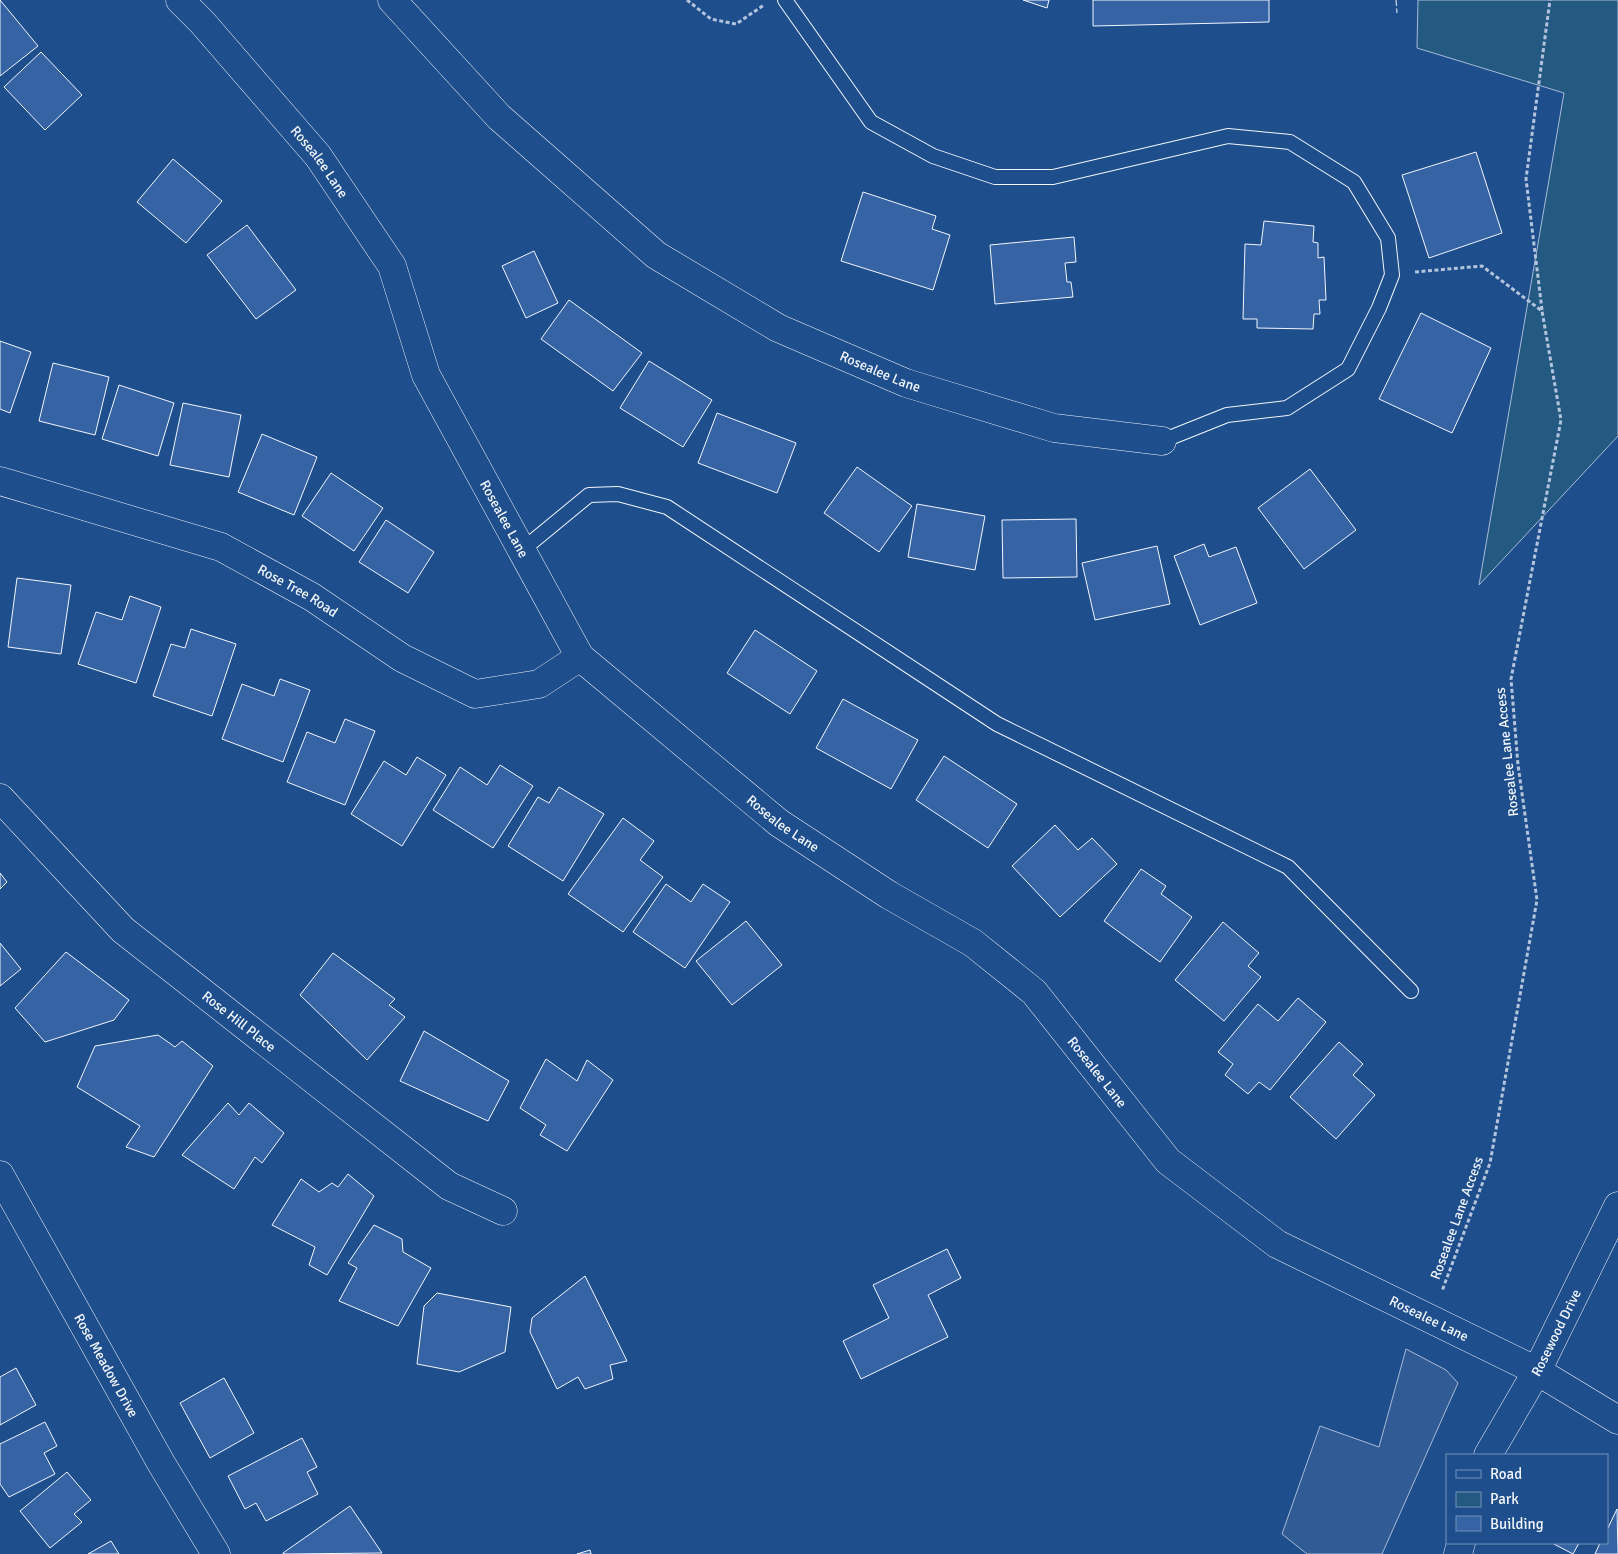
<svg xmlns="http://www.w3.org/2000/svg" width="1618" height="1554" font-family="Signika,sans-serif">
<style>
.green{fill:#245a82;stroke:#a8bbd7}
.parking{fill:#305b95;stroke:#a8bbd7}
.building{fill:#3563a3;stroke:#f2f6ff}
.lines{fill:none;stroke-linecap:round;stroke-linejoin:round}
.service-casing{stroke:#f2f6ff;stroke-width:16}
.minor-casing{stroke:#f2f6ff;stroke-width:29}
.tertiary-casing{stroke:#f2f6ff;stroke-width:29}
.path{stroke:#b3c4dc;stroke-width:3;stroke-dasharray:4 2.5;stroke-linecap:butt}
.service{stroke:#1f4e8c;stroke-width:14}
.minor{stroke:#1f4e8c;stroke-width:28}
.tertiary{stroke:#1f4e8c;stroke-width:28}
.fence{stroke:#f2f6ff;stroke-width:1;stroke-dasharray:6 2.5;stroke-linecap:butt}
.labels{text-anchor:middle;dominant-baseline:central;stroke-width:4;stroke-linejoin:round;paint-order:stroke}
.street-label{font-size:14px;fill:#f2f6ff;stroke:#1f4e8c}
</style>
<rect width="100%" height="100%" fill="#1f4e8c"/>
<path class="green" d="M1418 0H1618V436L1479 585 1564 93 1417 48Z"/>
<path class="parking" d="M1406 1349 1446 1370 1458 1383 1382 1554H1307L1282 1534 1320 1426 1379 1447Z"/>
<path class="building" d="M0 0 38 46 0 76Z
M1023 0H1049L1047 8Z
M1093 0H1269V22L1093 26Z
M41 52 82 95 45 130 4 87Z
M1476 152 1502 233 1429 258 1402 175Z
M173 159 222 201 186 243 137 202Z
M863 192 936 216 932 229 950 235 933 290 841 261Z
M1264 221 1314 226 1313 242 1318 243V258L1324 257 1326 300H1319L1320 314H1314L1313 329 1257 328V319H1243L1245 244 1261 245Z
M247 225 296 290 256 319 207 255Z
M1074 237 1076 262 1065 263 1067 282H1071L1073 297 995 304 990 245Z
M534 251 558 303 526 318 502 266Z
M569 300 642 353 613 391 541 339Z
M1421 313 1491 348 1452 433 1379 399Z
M0 341 31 352 10 413 0 409Z
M649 361 712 400 683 447 620 408Z
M53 363 109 377 95 435 39 421Z
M119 385 174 403 158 456 102 439Z
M183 403 241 415 229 477 170 465Z
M717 413 796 443 777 493 698 463Z
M262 434 317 457 294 515 238 492Z
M857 467 912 506 879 552 824 513Z
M1310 469 1356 530 1304 569 1258 508Z
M331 473 383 508 354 551 302 516Z
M917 504 985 516 975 570 908 557Z
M1076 519 1077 577 1003 578 1002 520Z
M386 520 434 552 408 593 359 562Z
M1204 544 1209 557 1236 547 1257 603 1200 625 1174 556Z
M1157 546 1170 604 1095 620 1082 563Z
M17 578 71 585 61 654 8 647Z
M130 596 161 607 136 683 78 664 96 612 122 620Z
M191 629 236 644 212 716 153 696 171 644 185 648Z
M755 630 817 671 790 714 727 673Z
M280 679 310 690 283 762 222 739 242 684 274 696Z
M843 699 918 740 891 789 816 748Z
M345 719 375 731 345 805 287 782 307 732 335 743Z
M944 756 1017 804 988 848 916 800Z
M417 757 446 775 402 846 351 814 384 761 406 775Z
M500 765 533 786 493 848 433 810 460 767 487 785Z
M559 787 604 814 563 881 508 846 538 797 549 803Z
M623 818 654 841 640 860 663 877 623 932 568 894Z
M1055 825 1078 850 1092 838 1117 864 1060 917 1012 866Z
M1141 869 1166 886 1161 894 1192 917 1160 962 1104 921Z
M0 873 7 882 0 889Z
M666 884 691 902 703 884 730 902 685 968 633 932Z
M746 921 782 965 732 1005 696 961Z
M1223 922 1259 953 1248 966 1261 977 1224 1021 1175 980Z
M0 943 21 969 0 986Z
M66 952 129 1000 114 1020 45 1042 15 1008Z
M333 953 395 999 389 1005 405 1017 367 1060 300 995Z
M1298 998 1326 1022 1270 1090 1259 1082 1248 1094 1225 1075 1233 1064 1218 1052 1258 1004 1278 1021Z
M424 1031 509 1081 488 1121 400 1081Z
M158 1035 175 1047 182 1041 213 1066 154 1157 126 1147 140 1126 77 1087 95 1046Z
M1339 1042 1363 1064 1353 1075 1375 1095 1336 1139 1290 1097Z
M546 1059 577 1081 587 1060 613 1080 567 1151 540 1135 546 1125 520 1108Z
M228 1103 239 1115 249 1103 284 1133 262 1163 255 1157 234 1189 182 1155Z
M348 1174 374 1196 327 1275 309 1265 315 1247 272 1225 301 1179 319 1192 332 1183 338 1187Z
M374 1225 402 1239 403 1252 431 1268 398 1326 339 1301 357 1268 348 1263Z
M947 1249 961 1278 928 1295 948 1337 861 1379 843 1341 889 1318 873 1285Z
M585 1276 627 1361 610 1365 613 1379 585 1389 578 1377 557 1389 530 1332 532 1318Z
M437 1293 511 1307 505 1352 459 1372 417 1364 424 1306Z
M16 1368 36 1405 0 1425V1377Z
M224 1378 254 1433 210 1458 180 1403Z
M45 1422 57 1446 44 1453 55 1474 9 1497 0 1484V1444Z
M302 1438 317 1467 307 1472 318 1494 266 1521 256 1503 245 1509 228 1476Z
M67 1472 91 1500 74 1514 82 1522 50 1548 20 1511Z
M350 1506 382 1553 283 1554V1553Z
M1617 1509 1618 1554H1595L1600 1543H1607V1530Z
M111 1541 119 1554H88Z
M1552 1543H1579L1573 1554Z
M590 1550 591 1554H577Z"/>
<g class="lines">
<defs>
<path id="service" d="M785 0 871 122 933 156 995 177H1053L1228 136 1290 142 1354 182 1388 238 1392 275 1379 308 1348 369 1287 408 1227 415 1162 441
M521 551 589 495 618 494 667 507 997 724 1288 867 1411 991"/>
<g id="minor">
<path id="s1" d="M180 0 202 22 318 156 392 266 426 375 580 657 779 823 889 895 973 943 1034 992 1168 1161 1277 1244 1537 1371 1618 1420"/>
<path id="s2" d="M392 0 499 117 656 255 778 328 906 383 1054 428 1162 441"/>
<path id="s3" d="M0 481 221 547 312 597 402 658 475 694 539 684 580 657"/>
<path id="s4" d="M0 798 123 930 449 1186 503 1211"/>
<path id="s5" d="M0 1175 161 1463 216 1554"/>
</g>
<g id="tertiary">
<path id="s6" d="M1488 1455 1537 1371 1618 1206"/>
<path d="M1458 1554 1461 1543"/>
</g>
</defs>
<use href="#service" class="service-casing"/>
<use href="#minor" class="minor-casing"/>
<use href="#tertiary" class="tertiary-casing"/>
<path class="path" d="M687 0 711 19 736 24 764 5
M1415 272 1482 266 1542 311 1561 420 1511 679 1518 765 1537 900 1490 1163 1442 1291
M1542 310 1526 179 1550 0"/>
<use href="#service" class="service"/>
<use href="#minor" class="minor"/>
<use href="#tertiary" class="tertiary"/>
<path class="fence" d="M1396 0 1397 13"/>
</g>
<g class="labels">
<g class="street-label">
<text stroke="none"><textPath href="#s1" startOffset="214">Rosealee Lane</textPath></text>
<text stroke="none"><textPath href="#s2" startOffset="621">Rosealee Lane</textPath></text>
<text stroke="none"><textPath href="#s1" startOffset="619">Rosealee Lane</textPath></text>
<text stroke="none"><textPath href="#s3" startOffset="319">Rose Tree Road</textPath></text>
<text transform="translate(1507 752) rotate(-96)">Rosealee Lane Access</text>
<text stroke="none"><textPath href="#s1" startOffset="1039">Rosealee Lane</textPath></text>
<text stroke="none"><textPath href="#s4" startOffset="328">Rose Hill Place</textPath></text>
<text stroke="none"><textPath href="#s1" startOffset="1444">Rosealee Lane</textPath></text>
<text transform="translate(1457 1218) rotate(-70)">Rosealee Lane Access</text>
<text stroke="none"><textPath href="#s1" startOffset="1864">Rosealee Lane</textPath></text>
<text stroke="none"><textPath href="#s6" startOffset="140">Rosewood Drive</textPath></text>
<text stroke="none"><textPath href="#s5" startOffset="218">Rose Meadow Drive</textPath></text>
</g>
</g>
<rect x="1446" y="1454" width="162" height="90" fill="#1f4e8c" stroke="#7391ba"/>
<rect x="1456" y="1470" width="25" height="8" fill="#1f4e8c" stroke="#7391ba"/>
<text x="1490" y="1479" font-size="15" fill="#f2f6ff">Road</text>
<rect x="1456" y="1492" width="25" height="15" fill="#245a82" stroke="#7391ba"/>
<text x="1490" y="1504" font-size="15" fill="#f2f6ff">Park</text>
<rect x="1456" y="1516" width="25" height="15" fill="#3563a3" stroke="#7391ba"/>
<text x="1490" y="1529" font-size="15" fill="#f2f6ff">Building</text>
</svg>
